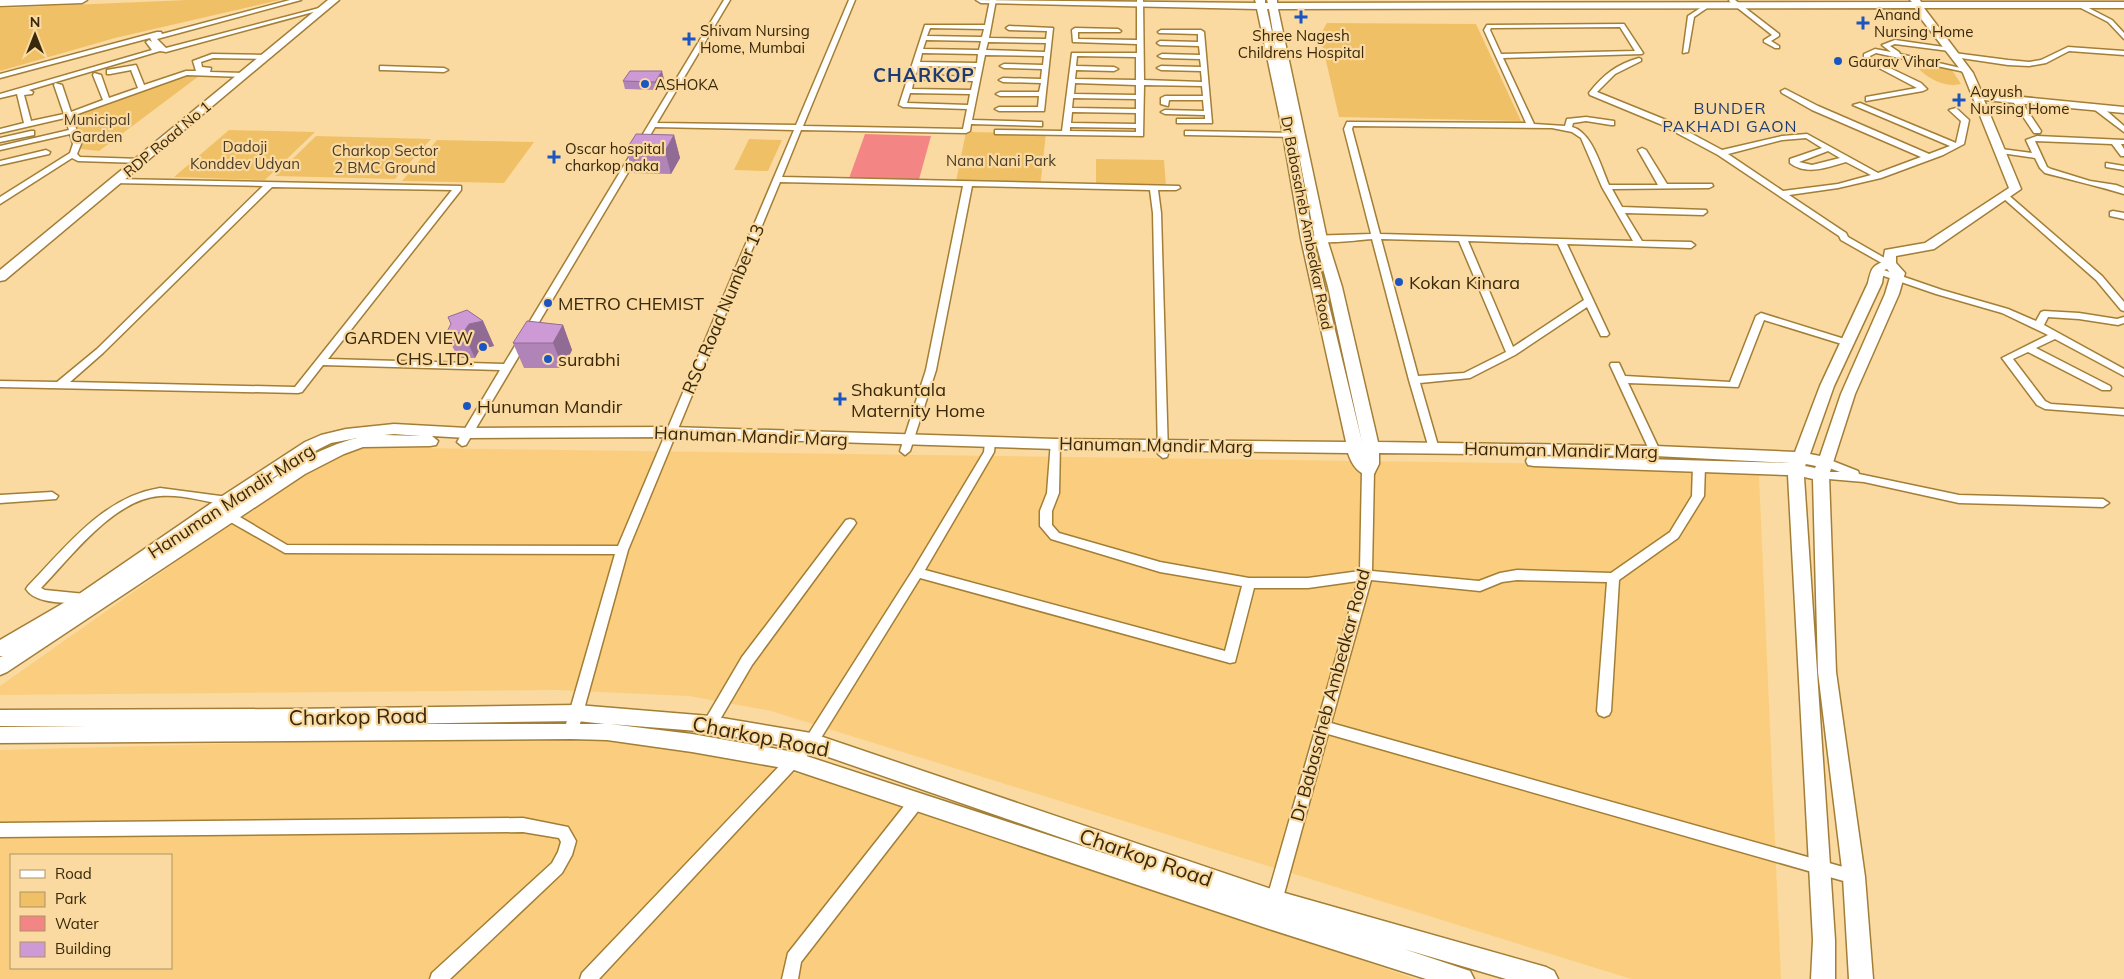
<svg xmlns="http://www.w3.org/2000/svg" width="2124" height="979" font-family="Mulish,sans-serif">
<style>
.built{fill:#face7e;fill-rule:evenodd}
.green{fill:#f0c066}
.water{fill:#f38685}
.lines{fill:none;stroke-linecap:round;stroke-linejoin:round}
.street-casing{stroke:#a37e36;stroke-width:3}
.secondary-casing{stroke:#a37e36;stroke-width:3}
.street{fill:#fff;fill-rule:evenodd}
.secondary{fill:#fff;fill-rule:evenodd}
.wall{fill:#b084b7}
.shaded-wall{fill:#906c95}
.building{fill:#cd9ad5;stroke:#906c95}
.poi-dot{fill:#1b55c1;stroke:#fadaa1;stroke-width:2}
.labels{text-anchor:middle;dominant-baseline:central;stroke-width:4.5;stroke-linejoin:round;paint-order:stroke}
.far-poi-label{font-size:15px;fill:#39290a;stroke:#fadaa1;text-anchor:start}
.far-park-label{font-size:15px;fill:#4a3d27;stroke:#fadaa1}
.far-street-label{font-size:15px;fill:#39290a;stroke:#fadaa1}
.far-neighbourhood-label{font-size:16px;letter-spacing:1px;fill:#1e3c72;stroke:#fadaa1}
.poi-label{font-size:18px;fill:#39290a;stroke:#fadaa1;text-anchor:start}
.street-label{font-size:18px;fill:#39290a;stroke:#fadaa1}
.far-district-label{font-size:19px;font-weight:bold;letter-spacing:1px;fill:#1e3c72;stroke:#fadaa1}
.near-street-label{font-size:21px;fill:#39290a;stroke:#fadaa1}
</style>
<rect width="100%" height="100%" fill="#fadaa1"/>
<path class="built" d="M344 447 1735 466 1759 476 1781 979H1631L771 711 689 696 555 690 0 695V686L234 521Z
M552 735 686 750 846 784 1416 979H0V750ZM11 855H171V968H11Z"/>
<path class="green" d="M187 0H280L115 38 0 71V8Z
M1327 23 1476 24 1521 121 1339 117 1320 35Z
M1916 61 1950 67 1961 84C1942 88 1928 78 1914 65Z
M183 76H199L99 151 81 149 74 114Z
M229 130 315 132 265 180 174 177Z
M966 132 1046 133 1040 188 955 186Z
M316 136 431 139 395 179 275 176Z
M749 139 782 140 768 171 734 170Z
M437 140 534 142 504 183 402 181Z
M1096 159 1164 160 1166 186 1096 185Z"/>
<path class="water" d="M865 134 931 136 918 183 848 181Z"/>
<g class="lines">
<defs>
<path id="street" d="M290 0H301L157 39 166 48 323 7 328 8 166 52 160 51 29 90 33 92 32 94 24 95 31 121 64 114 54 85 55 83 62 85 71 112 103 100 93 75 94 73 101 75 109 98 138 88 131 70 110 74H107V70L136 65 144 85 186 71H201H196L193 61 212 54 265 55 269 57 265 59 213 58 201 62 202 67 211 68 210 72 244 73 248 75 244 77 187 75 72 116 81 144 77 154 80 157 141 159 145 161 141 163 78 161 72 158 0 204V197L70 153 73 144 70 134 0 150V146L69 130 65 118 0 133V129L24 123 17 94 0 98V94L152 50 146 42 149 40 152 42 150 38 0 78V74L157 32H161L162 34Z
M724 0H730L657 123 796 125 849 0H855L803 126 963 129 967 109 903 107 899 105 925 25H985L990 0H996L989 38 1046 39 1047 31 1009 30 1006 28 1009 26 1053 28 1044 111H999L995 109 999 107H1038L1039 96H1000L996 94 1000 92H1039L1041 83 1003 82 999 80 1003 78 1041 79 1042 69 1004 68 1000 66 1004 64 1043 65 1044 56 985 55 972 120 1039 122H1042V126L971 124 970 131 966 133 801 130 782 177 1179 186 1180 188 1176 190H1158L1161 213 1168 454 1167 457 1163 458 1158 454 1153 213 1150 190 972 186 936 370 910 451 905 455 900 451 926 370 963 186 780 182 628 550 578 731 576 735 571 737 566 735 564 731 615 554 285 553 220 516 218 513 220 510H228L287 545 618 546 794 130 655 127 466 445 462 446 457 442 500 370 323 365 302 392 298 393 0 387V381L57 382 97 349 263 186 113 183 112 181 116 179 461 186V190L328 359 504 364ZM930 28 984 29 982 37 927 36ZM926 40 981 41 979 50 923 49ZM988 42 1046 43 1045 52 986 50ZM922 53 978 54 977 63 920 62ZM918 66 976 67 974 77 916 75ZM914 79 973 81 971 90 912 89ZM910 93 970 94 968 105 907 103ZM272 187 452 190 295 387 70 382 103 353Z
M1137 0H1143L1144 80 1202 82 1201 71 1161 70 1157 68 1161 66 1201 67 1200 59 1162 58 1158 56 1162 54 1200 55 1199 46 1160 45 1157 43 1160 41 1198 42V34L1159 33 1158 32 1161 30H1201L1204 32 1212 123H1177V119H1205V115L1165 114 1161 112 1165 110 1204 111 1203 100H1169L1168 106 1161 104V98L1165 96H1203L1202 86 1144 85 1143 136 995 134V130H998L1062 131 1072 53H1137V44L1073 42 1072 30 1075 28 1118 29 1121 31 1120 32H1078V39L1137 40ZM1077 56 1136 57V80L1075 79 1076 70 1114 71 1118 69 1114 67 1076 66ZM1075 83 1136 85V95L1074 94ZM1073 98 1136 99V109L1072 108ZM1072 112 1136 113V124L1071 123ZM1070 127 1136 128V132L1070 131Z
M1729 0H1735L1779 34V36L1771 41 1779 46V48H1775L1764 42V40L1772 35 1730 2Z
M2077 4H2081L2112 20 2124 33V39L2108 22 2077 6Z
M1705 5 1710 6 1694 17 1688 52 1683 53 1688 16Z
M1624 24 1643 53 1642 54 1503 58 1534 124 1565 126 1567 119 1586 117 1614 121V125H1611L1586 121 1573 123 1572 127C1592 132 1601 167 1609 185H1658L1638 150 1642 148 1646 150 1667 184H1712L1713 186 1709 188 1612 189 1622 207 1706 210 1707 212 1703 215 1625 213 1642 241 1691 242 1695 245 1691 248 1567 244 1609 334 1607 336H1601L1587 307 1515 355 1470 378 1420 383 1439 449 1438 452H1430L1409 380 1372 239C1359 240 1312 246 1303 239L1307 236 1371 234 1344 129 1347 122H1350L1526 123 1484 30 1487 25ZM1620 27 1635 51 1501 54 1490 30 1491 28ZM1353 126 1552 128 1572 132 1581 138 1602 187 1633 241 1380 234 1352 129ZM1381 239 1459 241 1506 352 1464 373 1418 376ZM1468 241 1558 244 1584 300 1513 347Z
M1895 40 1951 48V50L1949 51 1895 44 1890 46 1899 52 1900 54 1969 70 1965 72 1876 53 1870 56 1871 59 1921 83 1927 89 1923 91 1866 101V97L1917 88 1864 60V54L1875 49 1891 52 1882 45Z
M2068 47 2124 51V55L2069 51 2046 63 2029 66 2008 65 1954 57 1950 55 1954 53 2008 60 2029 62 2041 60Z
M1639 58 1641 59V61L1615 74 1597 92 1666 120 1722 150 1782 136 1807 134 1878 173 1921 157 1812 110 1782 93 1781 91 1785 89 1818 106 1929 154 1950 146 1853 105 1860 103 1956 143 1961 121 1949 110 1956 108 1969 120 1964 144 1943 155 1881 178 1838 188 1789 195 1846 233 1848 237 1895 264 1893 266H1887L1841 240 1839 236 1718 155 1660 124 1590 95 1589 93C1603 75 1617 64 1639 58ZM1806 138 1822 148 1790 159V163C1807 176 1828 167 1846 162L1871 175 1838 184 1783 191 1728 154 1782 140ZM1828 151 1840 158 1812 165 1799 162Z
M380 66 444 68 448 70 444 72 383 70H380Z
M2013 98H2019L2041 131 2040 133H2034L2012 100Z
M2095 106H2101L2124 126V132L2095 110Z
M31 131H34V135L0 142V138Z
M1185 131 1297 133 1301 135 1297 137 1188 135H1185Z
M2037 136 2124 140V144H2121L2124 149V156H2121L2112 144 2035 141 2047 167 2051 169 2090 181 2116 185 2124 188V194C2098 186 2071 180 2045 173L2040 168 2035 158 2001 153 1997 151 2001 149 2032 153 2026 140Z
M46 150 50 152 49 154 0 165V161Z
M2106 163 2124 166V170L2106 167Z
M2006 193 2102 276 2124 302V311L2121 310 2096 280 2003 198V194Z
M2113 211 2124 213V219L2110 216V212Z
M1878 268 1942 290 2008 309 2036 321 2041 312 2044 311 2079 313 2117 319 2124 317V323L2118 325 2079 319 2048 317 2044 325 2124 369V376L2055 339 2036 348 2110 386 2111 388 2110 390H2102L2028 352 2013 359 2045 401 2051 404 2124 409V415L2045 409 2037 405 2002 358 2048 335 2002 313 1936 294 1875 273V269Z
M1761 313 1851 341 1853 343 1851 345H1845L1764 320 1738 387 1628 383 1660 451 1659 454H1651L1610 365 1611 363H1619L1625 376 1730 382 1756 316Z
M990 438 995 442 994 452 925 570 1225 651 1242 586 1160 572 1051 539 1040 526V511L1047 493 1051 441H1059L1060 444 1059 493 1052 511V525L1059 533 1160 562 1249 578H1308L1360 571 1362 470 1368 466 1374 470 1372 571 1479 581 1500 573 1517 570 1611 573 1670 532 1692 496 1693 466 1699 462 1703 463 1705 466 1704 496 1678 538 1619 580 1611 711 1609 715 1604 717 1599 715 1597 711 1607 582 1517 580 1502 582 1480 591 1371 580 1331 723 1854 870 1859 872 1862 877 1859 882 1854 884 1328 734 1281 905 1278 910 1273 912 1268 910 1265 905 1358 581 1308 588H1254L1236 658 1235 662 1230 663 920 578 816 746 599 979H580L582 973 806 738 913 570 984 452 985 442Z
M1825 458 1858 471 1859 474 1959 495 2103 499 2109 503 2103 507 1959 503 1864 482 1817 478 1815 475 1817 472H1840L1821 465 1820 462Z
M160 488 228 497 234 501 228 505C206 502 182 494 160 496 114 499 71 557 41 588L45 590 85 594 89 596 91 599 89 602 85 604C68 602 36 605 26 589L28 586C66 547 103 497 160 488Z
M52 492 58 496 56 499 0 503V495Z
M850 519 854 520 856 523 854 526 752 665 715 728 710 730 705 728 703 724 705 720 742 657 846 520Z
M917 795 922 796 924 801 922 806 801 962 798 979H782L788 953 912 796Z
M523 818 568 827 576 841 572 855 562 873 450 979H430L432 973 552 863 558 852 561 842 559 838 523 832 0 837V823Z"/>
<path id="secondary" d="M0 0H87L82 3 0 6Z
M328 0H339L5 280 0 281V270Z
M976 0 1256 3 1255 0H1265V3H1268L1267 0H1277V3L1912 2 1910 0H1920L1921 2H2124V8H1924L1973 73 1982 93 2124 107V113L1984 100 2021 189 1934 249 1896 256V263L1905 273 1899 294 1855 394 1829 475 1836 672 1865 877 1873 979H1849L1843 877 1818 672 1813 479 1804 477 1835 940V979H1811L1813 940 1788 475 1534 466 1528 465 1526 461 1528 457 1534 456 1791 463 1655 456 1379 453V464L1374 474C1360 478 1352 465 1348 453L1055 449 671 437 467 438 432 436 438 441 436 445 430 446 363 447 344 454 305 474 7 672 0 675V657L3 656H0V640L79 594 210 504 305 442 321 435 346 429 394 424 467 428 671 427 1055 439 1346 442 1301 239 1281 123 1257 9 981 3ZM1915 8 1922 20 1963 73 2009 188 1925 243 1885 250 1883 262C1871 266 1871 271 1868 283L1820 386 1795 452 1655 446 1378 442 1342 287 1327 239 1278 9ZM1267 9H1269L1276 50ZM1293 123 1315 239 1328 287 1362 442 1313 239ZM1887 269 1891 274 1885 294 1841 394 1820 456 1810 454 1834 386 1882 283 1884 270ZM394 434 420 436 384 435ZM357 438C304 451 257 490 212 519L317 450 331 443ZM1806 464 1816 466 1815 468 1805 466Z
M577 705 710 716 811 733 1274 890 1546 967 1554 971 1558 979H1506L1404 949 1470 971 1474 979H1426L1269 929 794 770 692 752 607 740 571 739 0 743V727L87 726H0V710L291 709ZM577 721 605 724H388ZM610 724 710 732 811 751 1146 867 794 752 692 734Z"/>
</defs>
<use href="#street" class="street-casing"/>
<use href="#secondary" class="secondary-casing"/>
<use href="#street" class="street"/>
<use href="#secondary" class="secondary"/>
</g>
<path class="wall" d="M664 79 657 90 625 89 623 81Z
M674 135 680 158 671 174 633 173 626 150Z
M483 321 494 346 480 349 475 358H458L446 333Z
M563 325 572 350 563 368H524L513 343Z"/>
<path class="shaded-wall" d="M662 71 664 79 657 90 655 82Z
M674 135 680 158 671 174 665 151Z
M483 321 494 346 480 349 475 358 463 333 469 324Z
M563 325 572 350 563 368 553 343Z"/>
<path class="building" d="M630 71H662L655 82 623 81Z
M636 134 674 135 665 151 626 150Z
M467 310 483 321 469 324 463 333H446L451 324 448 317Z
M527 321 563 325 553 343H513Z"/>
<g class="poi-dot">
<path d="M1298.5 9.5h5v5h5v5h-5v5h-5v-5h-5v-5h5z"/>
<path d="M1860.5 15.5h5v5h5v5h-5v5h-5v-5h-5v-5h5z"/>
<path d="M686.5 31.5h5v5h5v5h-5v5h-5v-5h-5v-5h5z"/>
<circle cx="1838" cy="61" r="5"/>
<circle cx="645" cy="84" r="5"/>
<path d="M1956.5 92.5h5v5h5v5h-5v5h-5v-5h-5v-5h5z"/>
<path d="M551.5 149.5h5v5h5v5h-5v5h-5v-5h-5v-5h5z"/>
<circle cx="1399" cy="282" r="5"/>
<circle cx="548" cy="303" r="5"/>
<circle cx="483" cy="347" r="5"/>
<circle cx="548" cy="359" r="5"/>
<path d="M837.5 391.5h5v5h5v5h-5v5h-5v-5h-5v-5h5z"/>
<circle cx="467" cy="406" r="5"/>
</g>
<g class="labels">
<g class="far-poi-label">
<text x="1874" y="14">Anand<tspan x="1874" dy="17">Nursing Home</tspan></text>
<text x="700" y="30">Shivam Nursing<tspan x="700" dy="17">Home, Mumbai</tspan></text>
<text x="1301" y="35" text-anchor="middle">Shree Nagesh<tspan x="1301" dy="17">Childrens Hospital</tspan></text>
<text x="1848" y="61">Gaurav Vihar</text>
<text x="655" y="84">ASHOKA</text>
<text x="1970" y="91">Aayush<tspan x="1970" dy="17">Nursing Home</tspan></text>
<text x="565" y="148">Oscar hospital<tspan x="565" dy="17">charkop naka</tspan></text>
</g>
<g class="far-park-label">
<text x="97" y="119">Municipal<tspan x="97" dy="17">Garden</tspan></text>
<text x="245" y="146">Dadoji<tspan x="245" dy="17">Konddev Udyan</tspan></text>
<text x="385" y="150">Charkop Sector<tspan x="385" dy="17">2 BMC Ground</tspan></text>
<text x="1001" y="160">Nana Nani Park</text>
</g>
<g class="far-street-label">
<text transform="translate(167 139) rotate(-40)">RDP Road No 1</text>
<text transform="translate(1307 223) rotate(79)">Dr Babasaheb Ambedkar Road</text>
</g>
<g class="far-neighbourhood-label">
<text x="1730" y="108">BUNDER<tspan x="1730" dy="18">PAKHADI GAON</tspan></text>
</g>
<g class="poi-label">
<text x="1409" y="282">Kokan Kinara</text>
<text x="558" y="303">METRO CHEMIST</text>
<text x="473" y="337" text-anchor="end">GARDEN VIEW<tspan x="473" dy="21">CHS LTD.</tspan></text>
<text x="558" y="359">surabhi</text>
<text x="851" y="389">Shakuntala<tspan x="851" dy="21">Maternity Home</tspan></text>
<text x="477" y="406">Hunuman Mandir</text>
</g>
<g class="street-label">
<text transform="translate(723 309) rotate(-67)">RSC Road Number 13</text>
<text transform="translate(751 436) rotate(2)">Hanuman Mandir Marg</text>
<text transform="translate(1156 445) rotate(1)">Hanuman Mandir Marg</text>
<text transform="translate(1561 450) rotate(1)">Hanuman Mandir Marg</text>
<text transform="translate(231 501) rotate(-33)">Hanuman Mandir Marg</text>
<text transform="translate(1330 695) rotate(-75)">Dr Babasaheb Ambedkar Road</text>
</g>
<g class="far-district-label">
<text x="924" y="75">CHARKOP</text>
</g>
<g class="near-street-label">
<text transform="translate(358 716) rotate(-1)">Charkop Road</text>
<text transform="translate(761 736) rotate(11)">Charkop Road</text>
<text transform="translate(1146 857) rotate(19)">Charkop Road</text>
</g>
</g>
<rect x="10" y="854" width="162" height="115" fill="#fadaa1" stroke="#ad9365"/>
<rect x="20" y="870" width="25" height="8" fill="#ffffff" stroke="#ad9365"/>
<text x="55" y="879" font-size="15" fill="#39290a">Road</text>
<rect x="20" y="892" width="25" height="15" fill="#f0c066" stroke="#ad9365"/>
<text x="55" y="904" font-size="15" fill="#39290a">Park</text>
<rect x="20" y="916" width="25" height="15" fill="#f38685" stroke="#ad9365"/>
<text x="55" y="929" font-size="15" fill="#39290a">Water</text>
<rect x="20" y="942" width="25" height="15" fill="#cd9ad5" stroke="#ad9365"/>
<text x="55" y="954" font-size="15" fill="#39290a">Building</text>
<g transform="translate(35 35)" stroke="#fadaa1" stroke-width="4" paint-order="stroke">
<path d="M0-4L9 19L0 12L-9 19Z" fill="#39290a"/>
<text y="-8" font-size="14" font-weight="bold" text-anchor="middle" fill="#39290a">N</text>
</g>
</svg>
